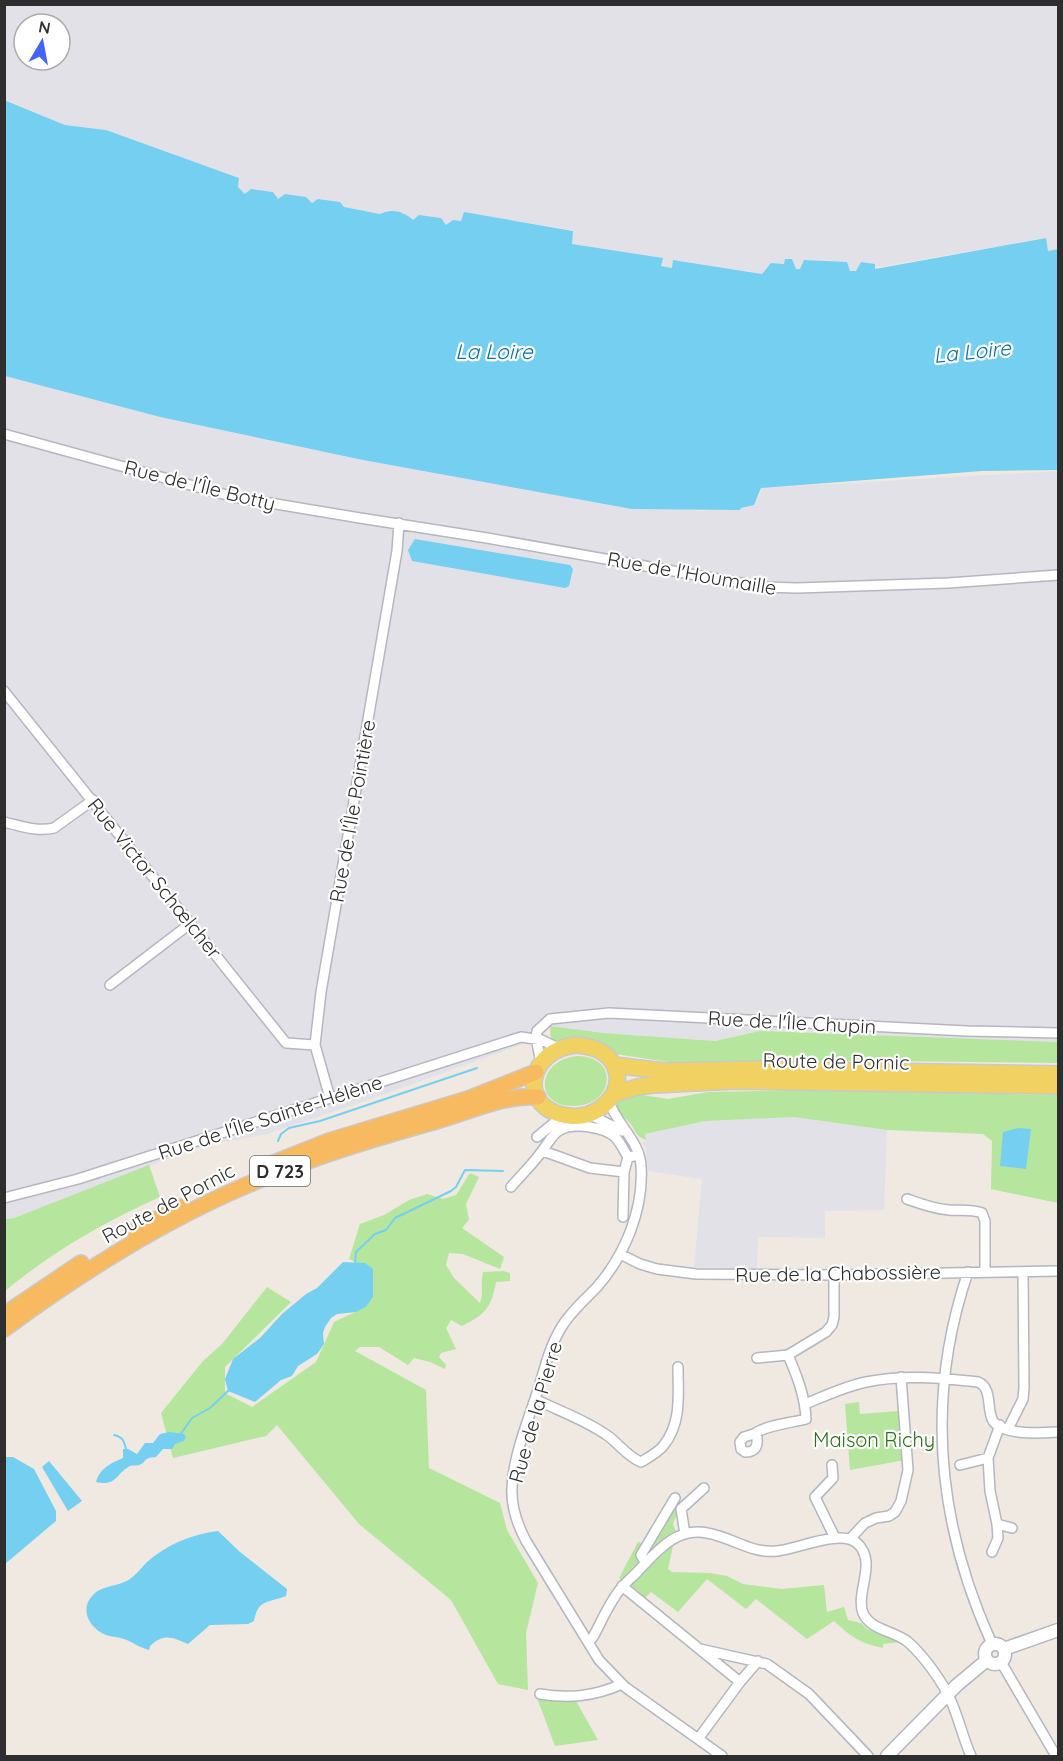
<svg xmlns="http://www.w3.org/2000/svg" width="1063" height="1761" font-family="Quicksand,sans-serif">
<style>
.industrial{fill:#e3e1e8;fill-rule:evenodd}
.green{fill:#b6e59e}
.water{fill:#75cff0}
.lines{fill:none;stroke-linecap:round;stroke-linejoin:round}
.stream{stroke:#75cff0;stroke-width:2}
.minor-casing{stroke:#b4b7c1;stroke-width:12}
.tertiary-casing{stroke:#b4b7c1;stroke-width:15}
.primary-casing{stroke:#c9c9c9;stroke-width:18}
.trunk-casing{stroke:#c9c9c9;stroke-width:18}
.minor{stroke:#fff;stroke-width:9}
.tertiary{stroke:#fff;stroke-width:12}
.primary{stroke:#f2d163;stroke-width:15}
.trunk{stroke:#f8ba60;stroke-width:15}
.labels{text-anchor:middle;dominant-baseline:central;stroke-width:4.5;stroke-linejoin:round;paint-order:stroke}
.shield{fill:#fff;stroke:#6d6d6d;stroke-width:1.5}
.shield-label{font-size:18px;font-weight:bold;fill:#2e2e2e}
.street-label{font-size:20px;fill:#2e2e2e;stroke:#fff}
.park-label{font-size:20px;fill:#2c6e1b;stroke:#fff}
.water-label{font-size:21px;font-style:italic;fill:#0d6fa3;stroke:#fff}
</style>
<rect width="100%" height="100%" fill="#efe9e1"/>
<path class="industrial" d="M4 5H1058V249L1048 251 1045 238 856 271H850L846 262 805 260 800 269H795L785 259 784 264 771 263 762 274 674 260 672 268 661 266 662 258 572 244 573 230 464 213 461 222 446 225 413 220 387 210 380 214 344 207 245 194 238 187 239 178 106 130 65 125 5 100ZM24 24H60V60H24Z
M5 376 160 417 303 448 698 511 747 507 759 497 761 488 1058 471V1042L760 1031 715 1041 603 1033 551 1026 531 1030 523 1044 371 1099 264 1135 205 1145 14 1218 5 1219Z
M794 1117 887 1130 884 1210 825 1211V1238L758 1237 757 1268 694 1267 702 1179 648 1171 646 1148 642 1143 646 1140 645 1134 705 1121Z"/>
<path class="green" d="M551 1026 603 1033 715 1041 760 1031 1058 1042V1063L884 1061 668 1062 615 1054 572 1039 556 1041 551 1038 550 1030Z
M577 1056C620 1056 614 1105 575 1106 533 1108 536 1060 577 1056Z
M808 1090 1058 1095V1203L991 1189 992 1141 983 1134 887 1130 794 1117 705 1121 645 1134 646 1140C634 1135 637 1132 630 1123 623 1115 617 1114 616 1103L618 1098 629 1093 668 1099 708 1092Z
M149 1165 160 1197C104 1222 52 1252 5 1291V1219L14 1218Z
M470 1173 479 1177 466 1204 469 1220 462 1228 504 1257 500 1269 463 1254 449 1253 446 1265 454 1278 480 1303C484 1292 480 1282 483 1272L503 1271 510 1273V1281L496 1282C491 1308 486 1314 462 1326L451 1320 446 1328 456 1349 441 1353 439 1357 446 1365 445 1369 430 1362 414 1358 408 1365 379 1347H360L355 1351 426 1390 429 1468 500 1503 507 1530 538 1583 526 1633 528 1690 498 1684 451 1600 359 1524 277 1425 266 1436 173 1458 161 1413 203 1361 222 1344 267 1287 291 1302 225 1367V1393L252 1407 316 1362 334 1322 366 1307 373 1297V1270L349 1259 360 1224 384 1215 409 1200 427 1194 443 1199 456 1195Z
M859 1402 860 1414 899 1411 905 1460 850 1470 845 1404Z
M677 1500 681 1504 673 1524 676 1532 668 1569 672 1572 710 1573 727 1576 743 1584 782 1589 824 1585 827 1612 844 1607 848 1620 861 1623 867 1629 900 1642 883 1644V1648C860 1643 851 1637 834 1621L807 1639 756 1599 746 1609 707 1579 678 1612 651 1592 645 1598 637 1590 619 1578 638 1542 642 1543 651 1526 659 1530Z
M537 1698 576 1701 598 1740 555 1746Z"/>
<path class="water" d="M4 100 65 125 106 130 239 178 238 187 245 194 251 189 273 192 278 199 285 194 306 197 312 203 318 199 340 202 344 207 380 214C391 208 404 211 413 220L419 215 441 218 446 225 453 220 461 221 464 212 573 231 572 244 663 258 661 266 672 268 673 260 762 274 771 263 784 264 785 259H792L796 269H800L804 260 847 262 850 271H856L861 262 875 264V269L1046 238 1048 251 1058 249V470L982 471 761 488 754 505 741 508 740 510 632 509 363 460 160 417 5 376Z
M415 539 570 565 573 569 569 586 565 588 412 561 408 550Z
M1018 1128 1031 1129 1026 1169 1000 1166 1003 1132Z
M343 1262 365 1263 373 1269V1297L366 1307 356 1312 337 1314 331 1318 325 1327 323 1333 324 1344 317 1354 298 1366 292 1376 281 1380 255 1402 228 1391 225 1379 233 1359 260 1338 282 1314 306 1294 317 1288Z
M169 1432 184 1434 186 1437 184 1441 175 1444 172 1449H163L156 1457C141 1458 148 1462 139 1465 136 1466 133 1465 130 1466 116 1473 117 1487 96 1482 99 1469 111 1463 123 1458V1449H128L137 1454 145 1443H153L160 1434Z
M5 1457H13L34 1469 56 1511V1521L5 1564Z
M49 1461 82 1501 68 1511 42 1467Z
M218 1531 240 1552 287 1589 286 1596C268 1603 258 1599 254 1621L248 1624 210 1625 188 1644C172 1637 164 1633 150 1646L149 1650C140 1648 133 1642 124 1639 118 1637 112 1637 106 1635 89 1628 79 1609 93 1595 102 1585 118 1587 130 1579 137 1574 141 1568 147 1562 166 1545 192 1534 218 1531Z"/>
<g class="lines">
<path class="stream" d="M278 1141 281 1134 289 1128 320 1121 477 1068
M355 1264 356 1252 375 1234 386 1230 395 1218 451 1191 456 1187 465 1170 503 1171
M114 1435C123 1437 124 1441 126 1449
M180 1435 192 1418 210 1408 230 1389"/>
<defs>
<path id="minor" d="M4 434 234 497 360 518 487 538 764 587 797 588 948 583 1058 575
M4 691 286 1043 315 1045
M4 822C21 826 37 832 54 828L93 800
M110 985 191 923
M536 1038 537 1031 550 1019 609 1013 967 1031 1058 1033
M536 1038 541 1063
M330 1098 315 1045 321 992 397 551 399 523
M609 1101C616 1124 640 1141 641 1166 644 1209 625 1255 597 1287 585 1300 570 1312 561 1328 550 1346 545 1367 539 1387 529 1418 513 1456 512 1488 511 1507 517 1524 526 1541L599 1660 625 1687 722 1756
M589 1114 622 1131
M537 1137 554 1123 568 1116
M543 1151 590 1168 624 1172
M511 1187C521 1175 533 1164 542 1151 548 1144 552 1134 560 1130 574 1122 604 1127 615 1137 621 1143 624 1151 628 1157
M4 1198 78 1179 521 1037 542 1040 560 1049
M907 1199C921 1204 934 1209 949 1210 960 1211 971 1209 982 1213L985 1221V1272
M623 1217 624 1172 628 1157 634 1156
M620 1254 640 1264 657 1269 696 1274 834 1275 1058 1271
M968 1272C925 1399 937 1523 992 1644
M757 1358 788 1355 826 1332 832 1325 834 1317V1275
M535 1399C559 1411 586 1420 608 1436 619 1444 628 1457 641 1462 649 1457 659 1452 664 1445 682 1422 678 1393 678 1367
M805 1404C825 1396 846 1386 866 1382 903 1374 941 1378 978 1382 993 1388 986 1409 993 1421 1003 1436 1043 1433 1058 1432
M1000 1425 988 1458 990 1491 997 1524 1012 1528
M1008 1429 1023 1399 1024 1388 1023 1272
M754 1434 744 1437 740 1442 741 1449 745 1452C754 1452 758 1448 757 1438L754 1434C766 1425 791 1423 806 1419 805 1396 797 1376 788 1355
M832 1465 833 1478 815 1497 835 1538
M960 1465 988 1458
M685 1534 681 1509 704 1488
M850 1539 865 1523 876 1518 889 1516 895 1512 901 1501 908 1470 901 1377
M992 1552 998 1538 997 1524
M646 1563 641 1555 675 1498
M622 1586 740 1682
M588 1642 593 1637C602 1621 610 1600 623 1586 628 1580 634 1576 639 1570 658 1550 677 1527 707 1533 732 1537 751 1554 777 1551 798 1549 840 1529 857 1543 878 1562 855 1592 863 1613 870 1630 895 1631 908 1642 923 1655 943 1682 951 1701 959 1719 963 1738 971 1756
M700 1649 767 1664 809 1694 868 1756
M1001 1662 1056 1756
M540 1694C570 1699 595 1696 622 1684
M698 1739 740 1682 758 1661"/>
<path id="tertiary" d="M985 1654a10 10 0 1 1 20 0a10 10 0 1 1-20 0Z
M1004 1649 1058 1630
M887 1756 957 1685 987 1660"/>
<path id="primary" d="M576 1045C595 1046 613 1054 617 1074 619 1087 613 1098 603 1106 594 1114 581 1118 569 1116 517 1110 526 1050 576 1045Z
M614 1065 664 1071 753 1069 1058 1074
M614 1094 637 1087 653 1085 737 1081 1058 1086"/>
<path id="trunk" d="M261 1168 329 1141 468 1099 536 1072
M135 1231 180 1207
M4 1315 81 1263
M4 1329C80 1273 160 1222 247 1185 308 1158 372 1139 436 1121 469 1112 504 1094 538 1097"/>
</defs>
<use href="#minor" class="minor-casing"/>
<use href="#tertiary" class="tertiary-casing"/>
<use href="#primary" class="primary-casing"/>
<use href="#trunk" class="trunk-casing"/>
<use href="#minor" class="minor"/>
<use href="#tertiary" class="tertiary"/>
<use href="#primary" class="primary"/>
<use href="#trunk" class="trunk"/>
</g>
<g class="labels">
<rect class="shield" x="250" y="1156" width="60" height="30" rx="4.5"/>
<g class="shield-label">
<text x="280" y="1171">D 723</text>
</g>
<g class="street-label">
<text transform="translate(200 485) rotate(14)">Rue de l'Île Botty</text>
<text transform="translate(692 573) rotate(10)">Rue de l'Houmaille</text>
<text transform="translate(352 811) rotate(-80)">Rue de l'Île Pointière</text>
<text transform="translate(155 878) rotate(51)">Rue Victor Schœlcher</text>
<text transform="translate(792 1022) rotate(3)">Rue de l'Île Chupin</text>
<text transform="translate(836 1061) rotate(1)">Route de Pornic</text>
<text transform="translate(270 1117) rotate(-18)">Rue de l'Île Sainte-Hélène</text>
<text transform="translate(168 1203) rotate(-28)">Route de Pornic</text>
<text transform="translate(838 1273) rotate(-1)">Rue de la Chabossière</text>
<text transform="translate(535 1412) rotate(-74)">Rue de la Pierre</text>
</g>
<g class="park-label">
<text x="874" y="1439">Maison Richy</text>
</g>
<g class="water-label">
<text x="494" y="351">La Loire</text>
<text transform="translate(972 351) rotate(-6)">La Loire</text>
</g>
</g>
<rect width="1063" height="1761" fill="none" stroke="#2e2e2e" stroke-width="12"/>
<g transform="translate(42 42) rotate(10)"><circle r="28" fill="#ffffff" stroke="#ababab" stroke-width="1.5"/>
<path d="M0-4.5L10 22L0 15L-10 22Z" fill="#4264fb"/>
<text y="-9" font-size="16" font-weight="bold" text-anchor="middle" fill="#2e2e2e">N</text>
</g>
</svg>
